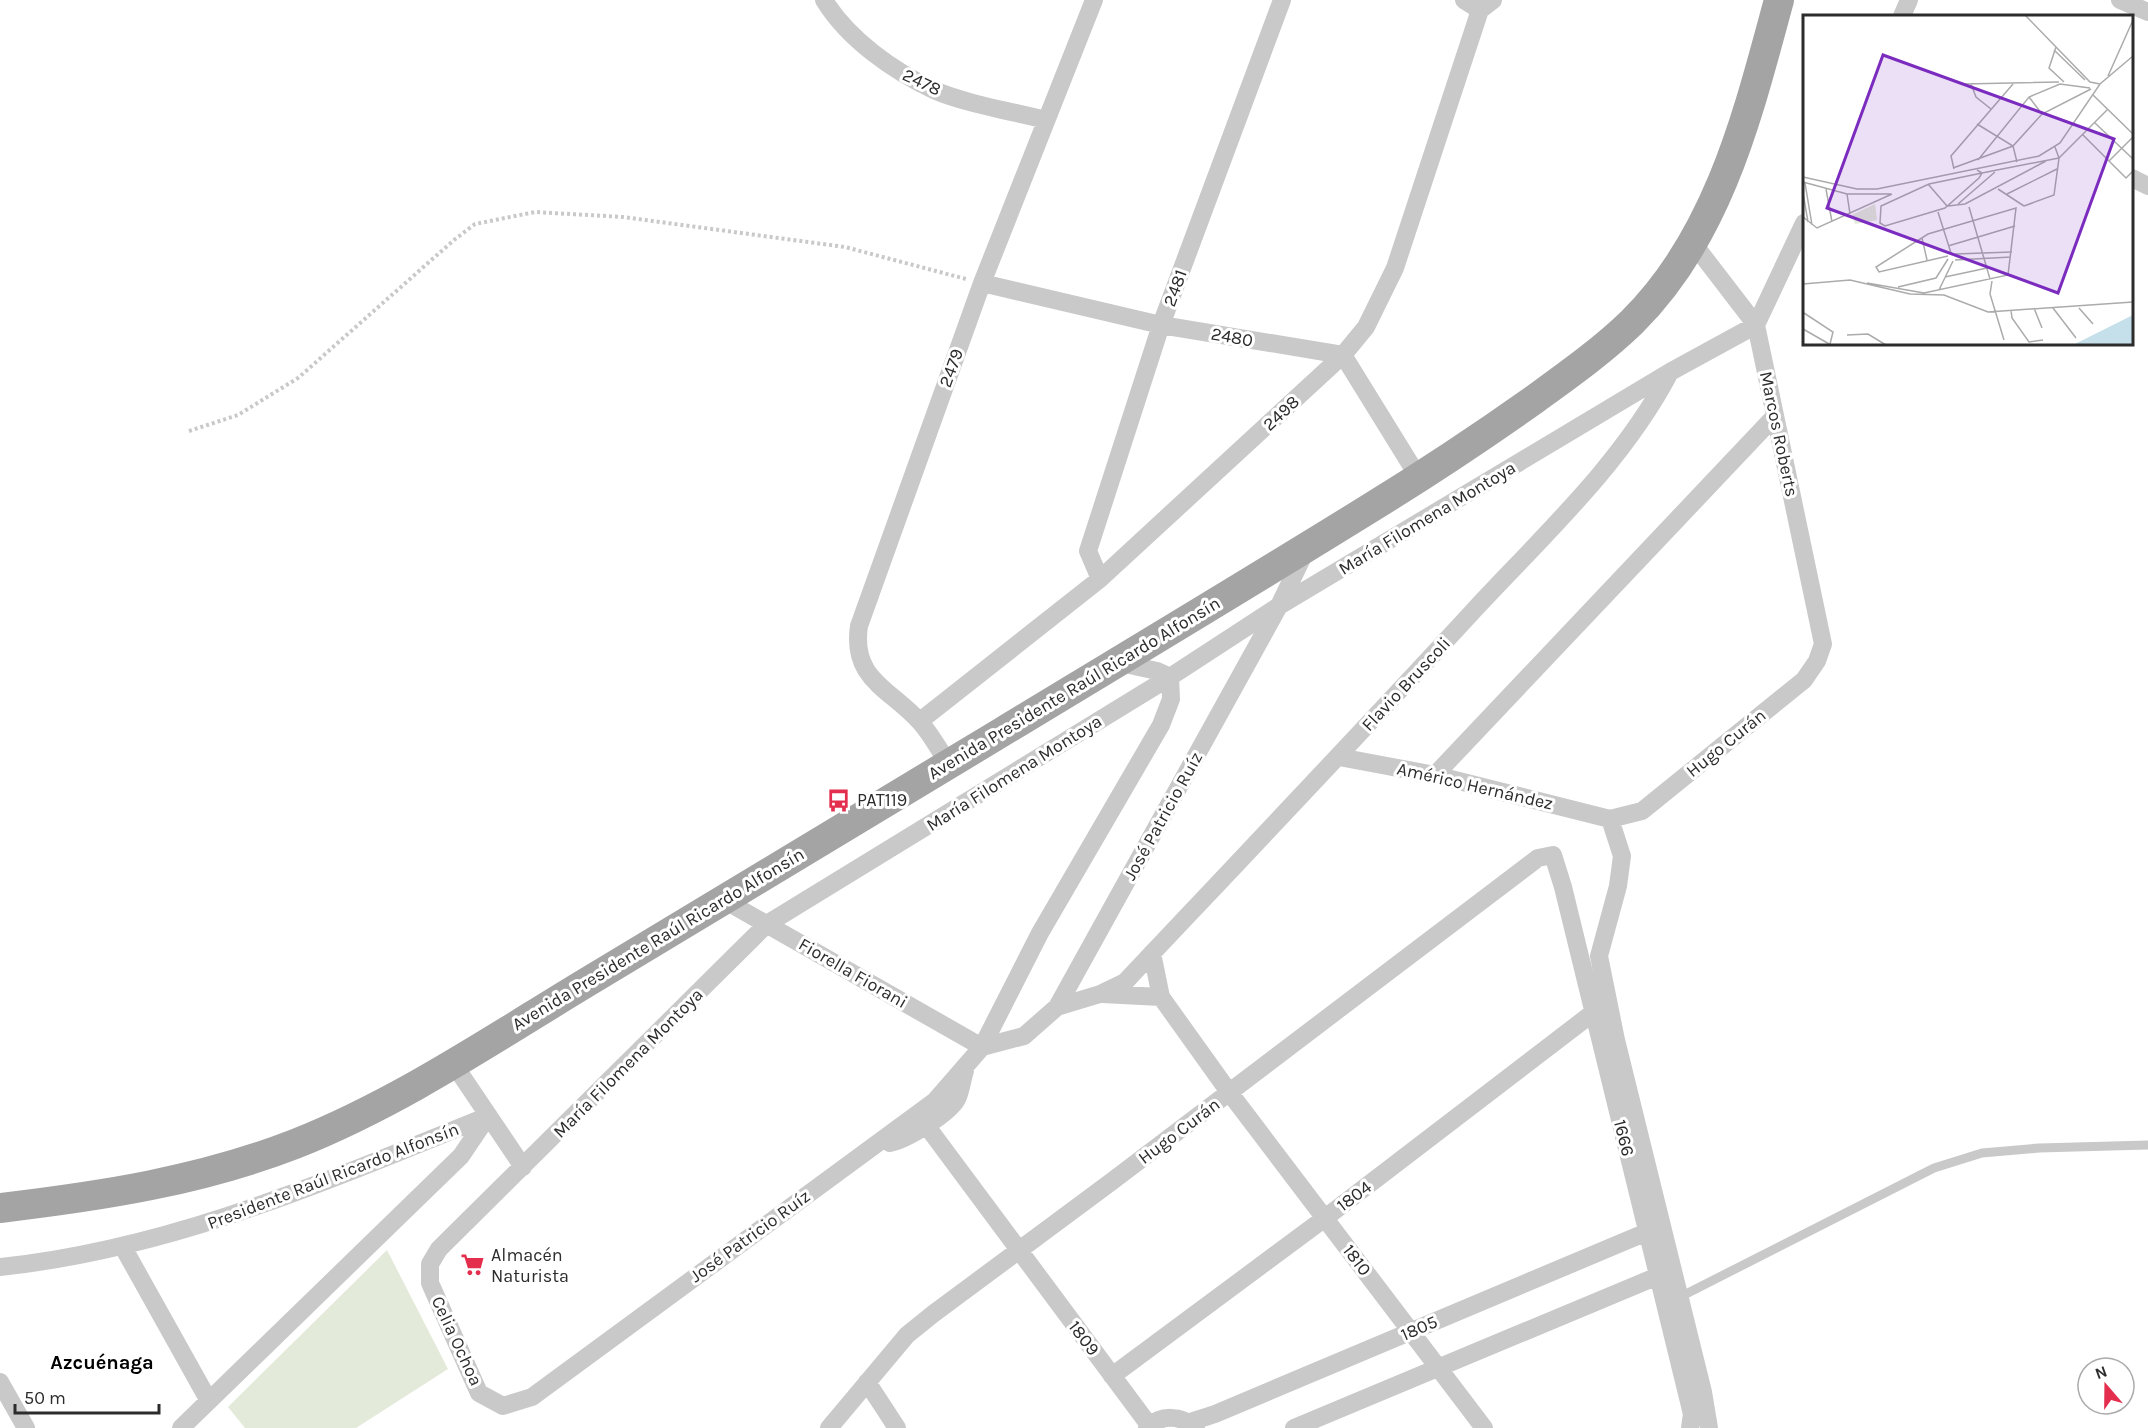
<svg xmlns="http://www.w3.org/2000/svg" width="2148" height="1428" font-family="Karla,sans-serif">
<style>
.green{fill:#e4eada}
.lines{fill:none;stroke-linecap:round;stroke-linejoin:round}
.path{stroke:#c9c9c9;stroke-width:4;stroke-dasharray:3 3;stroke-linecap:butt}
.service{stroke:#c9c9c9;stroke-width:9}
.minor{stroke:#c9c9c9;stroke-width:18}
.primary{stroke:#a4a4a4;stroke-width:30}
.labels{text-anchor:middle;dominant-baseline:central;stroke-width:6;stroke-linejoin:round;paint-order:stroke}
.street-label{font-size:18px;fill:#2c2c2c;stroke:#fff}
.poi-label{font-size:18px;fill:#2c2c2c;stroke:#fff;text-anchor:start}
.neighbourhood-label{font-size:20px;font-weight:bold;fill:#000;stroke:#fff}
.inset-road{fill:none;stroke:#ababab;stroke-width:1.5}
.view{fill:#7b2cbf;fill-opacity:0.15;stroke:#7b2cbf;stroke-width:3}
.inset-edge{fill:none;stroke:#2c2c2c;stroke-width:3}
</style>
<rect width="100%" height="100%" fill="#fff"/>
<path class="green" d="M387 1250 448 1369 356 1428H245L228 1407Z"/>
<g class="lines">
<path class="path" d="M189 431 238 415 298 378 454 240 475 224 535 212 623 217 845 247 966 279"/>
<path class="service" d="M1680 1297 1934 1168 1982 1153 2039 1148 2148 1145"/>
<path class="minor" d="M824 0C848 39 893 71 934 90 963 103 1014 112 1046 120
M1464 0 1480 10
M2120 0 2148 12
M1902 16 1909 0
M2132 178 2148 186
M982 283 1161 325 1343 355 1419 478
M1756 325 1804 223
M1100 579 1088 551 1161 325 1282 0
M1116 662 1157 671 1170 677 1171 699 1161 725 1040 933 982 1047 935 1101 532 1397 503 1406 479 1393 430 1283V1264L439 1249 767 924 1170 677 1279 606 1670 372 1756 325
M920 721 1100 579 1343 355 1366 327 1395 268 1480 10 1493 0
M1339 757 1435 775 1610 819 1642 811 1804 680 1817 661 1823 644 1756 325 1693 243
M949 764C939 750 931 734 920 722 891 689 851 680 859 626L982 283 1094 0
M1435 775 1775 416
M1610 819 1622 856 1618 886 1599 956 1616 1040 1703 1392 1709 1428
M724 900 982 1047
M1102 994 1161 997 1152 953
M1161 997 1229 1092 1484 1428
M1057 1007 1100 994 1125 982C1242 858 1360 734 1476 608 1544 535 1622 463 1669 374
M982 1047 1024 1036 1057 1007 1279 606 1306 550
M453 1063 523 1167
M926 1125 1149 1425
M890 1143C906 1140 949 1114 957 1099 961 1091 962 1080 965 1071
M123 1247 209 1401
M0 1267C172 1249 329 1180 488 1116
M1112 1376 1325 1218 1594 1012
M0 1382 26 1428
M867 1382 897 1428
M1190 1422 1215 1414 1647 1232
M181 1428 461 1156 488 1116
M829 1428 907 1335 933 1314 1111 1182 1538 858 1553 855 1563 887 1692 1414 1690 1428
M1147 1428C1161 1414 1181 1415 1196 1428
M1294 1428 1658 1276"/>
<path class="primary" d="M0 1208C101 1196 200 1181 295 1144 396 1104 487 1043 579 987 720 902 861 817 1002 732 1124 658 1246 585 1367 510 1424 475 1480 438 1535 399 1568 375 1602 351 1632 322 1719 236 1748 114 1779 0"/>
</g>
<defs>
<symbol id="bus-bare" viewBox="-9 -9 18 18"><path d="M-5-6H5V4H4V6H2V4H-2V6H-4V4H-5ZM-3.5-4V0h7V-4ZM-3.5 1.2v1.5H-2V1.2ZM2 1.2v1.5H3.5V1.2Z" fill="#e32e4d" stroke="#fff" stroke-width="2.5" paint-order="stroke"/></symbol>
<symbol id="supermarket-bare" viewBox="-9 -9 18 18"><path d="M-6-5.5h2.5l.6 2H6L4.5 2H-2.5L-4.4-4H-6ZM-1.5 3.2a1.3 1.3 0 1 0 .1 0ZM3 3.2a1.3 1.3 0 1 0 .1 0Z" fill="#e32e4d" stroke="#fff" stroke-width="2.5" paint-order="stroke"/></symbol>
</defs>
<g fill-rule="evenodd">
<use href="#bus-bare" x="822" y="784" width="33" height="33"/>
<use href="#supermarket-bare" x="456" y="1248" width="33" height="33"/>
</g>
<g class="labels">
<g class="street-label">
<text transform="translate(922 82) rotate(25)">2478</text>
<text transform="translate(1175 288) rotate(-70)">2481</text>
<text transform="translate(1232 337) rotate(10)">2480</text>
<text transform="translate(951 368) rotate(-70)">2479</text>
<text transform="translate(1281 413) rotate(-43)">2498</text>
<text transform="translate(1779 434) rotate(78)">Marcos Roberts</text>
<text transform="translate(1427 518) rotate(-31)">María Filomena Montoya</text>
<text transform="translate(1406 684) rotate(-47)">Flavio Bruscoli</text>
<text transform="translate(1074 688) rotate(-31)">Avenida Presidente Raúl Ricardo Alfonsín</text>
<text transform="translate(1726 743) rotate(-39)">Hugo Curán</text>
<text transform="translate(1014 773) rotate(-32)">María Filomena Montoya</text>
<text transform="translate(1475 786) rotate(13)">Américo Hernández</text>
<text transform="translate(1163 816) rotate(-61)">José Patricio Ruíz</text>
<text transform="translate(658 939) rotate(-31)">Avenida Presidente Raúl Ricardo Alfonsín</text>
<text transform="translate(853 973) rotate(30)">Fiorella Fiorani</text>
<text transform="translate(628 1063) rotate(-45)">María Filomena Montoya</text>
<text transform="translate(1179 1131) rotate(-37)">Hugo Curán</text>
<text transform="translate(1624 1138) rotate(76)">1666</text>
<text transform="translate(333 1176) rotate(-21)">Presidente Raúl Ricardo Alfonsín</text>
<text transform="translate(1354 1196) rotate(-37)">1804</text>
<text transform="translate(750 1236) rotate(-36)">José Patricio Ruíz</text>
<text transform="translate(1357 1260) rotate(53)">1810</text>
<text transform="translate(1419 1328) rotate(-23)">1805</text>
<text transform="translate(1084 1338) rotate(53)">1809</text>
<text transform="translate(457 1341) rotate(65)">Celia Ochoa</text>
</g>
<g class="poi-label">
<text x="857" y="800">PAT119</text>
<text x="491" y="1255">Almacén<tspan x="491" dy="21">Naturista</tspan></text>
</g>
<g class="neighbourhood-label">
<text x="102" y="1362">Azcuénaga</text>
</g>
</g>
<g transform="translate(1803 15)">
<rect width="330" height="330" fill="#fff"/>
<path d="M72 189 74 205 52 209 49 200Z" fill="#e4eada"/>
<path d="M330 300V330H270Z" fill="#c5e0ea"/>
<path class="inset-road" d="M222 0 287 67 297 69M253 32 246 53 261 67M251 35 282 65M305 61 330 5M161 69 256 67M168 69 173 82 188 94M290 80 330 119M226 82 239 99M292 108 330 144M174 109 210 131 214 147M280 120 323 163 330 156M256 143 305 94M175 145 226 82 257 69 287 73M306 146 330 122M150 153 210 131 239 99 288 74M151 154 148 141 210 69M174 155 179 158 176 163 142 193 82 211 77 208 78 191 126 169 179 158 194 155 256 143M0 162 54 174H74L236 141 257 128 297 69 330 41M0 167 44 179H88M2 168 9 210M125 169 144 191M23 174 29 207M195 174 221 191M0 178 5 207M44 179 47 199M204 179 254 154M155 189 192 157M145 191 162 189 243 146M221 191 251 180 256 143 252 132M166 192 187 264M135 197 148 238M0 202 14 213 89 179M119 223 124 245M145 231 212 211M152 239 209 237M152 245 208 242M142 262 184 253M189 266 187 279 201 325M64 268 121 278 205 260 213 193 125 219 73 252 76 257 145 241M0 269 47 265 107 279 141 280 185 297 330 287M95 272 133 263 145 244M136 275 150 246M231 293 239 313M250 293 273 323M276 293 290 309M208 295 209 303 226 327 240 325M1 298 30 317 27 329M0 314 28 330M44 320 65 319 83 330"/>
<path class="view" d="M80 40 311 124 255 278 24 193Z"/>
<rect width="330" height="330" class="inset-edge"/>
</g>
<g transform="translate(2106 1386) rotate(340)"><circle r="28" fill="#ffffff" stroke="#ababab" stroke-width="1.5"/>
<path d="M0-4.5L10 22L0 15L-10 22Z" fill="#e32e4d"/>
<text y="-9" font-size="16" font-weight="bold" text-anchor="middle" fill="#2c2c2c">N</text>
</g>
<path d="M15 1404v9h144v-9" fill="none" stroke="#2c2c2c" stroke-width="3"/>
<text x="24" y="1404" font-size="18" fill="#2c2c2c" stroke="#ffffff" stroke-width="4.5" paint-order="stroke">50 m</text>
</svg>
